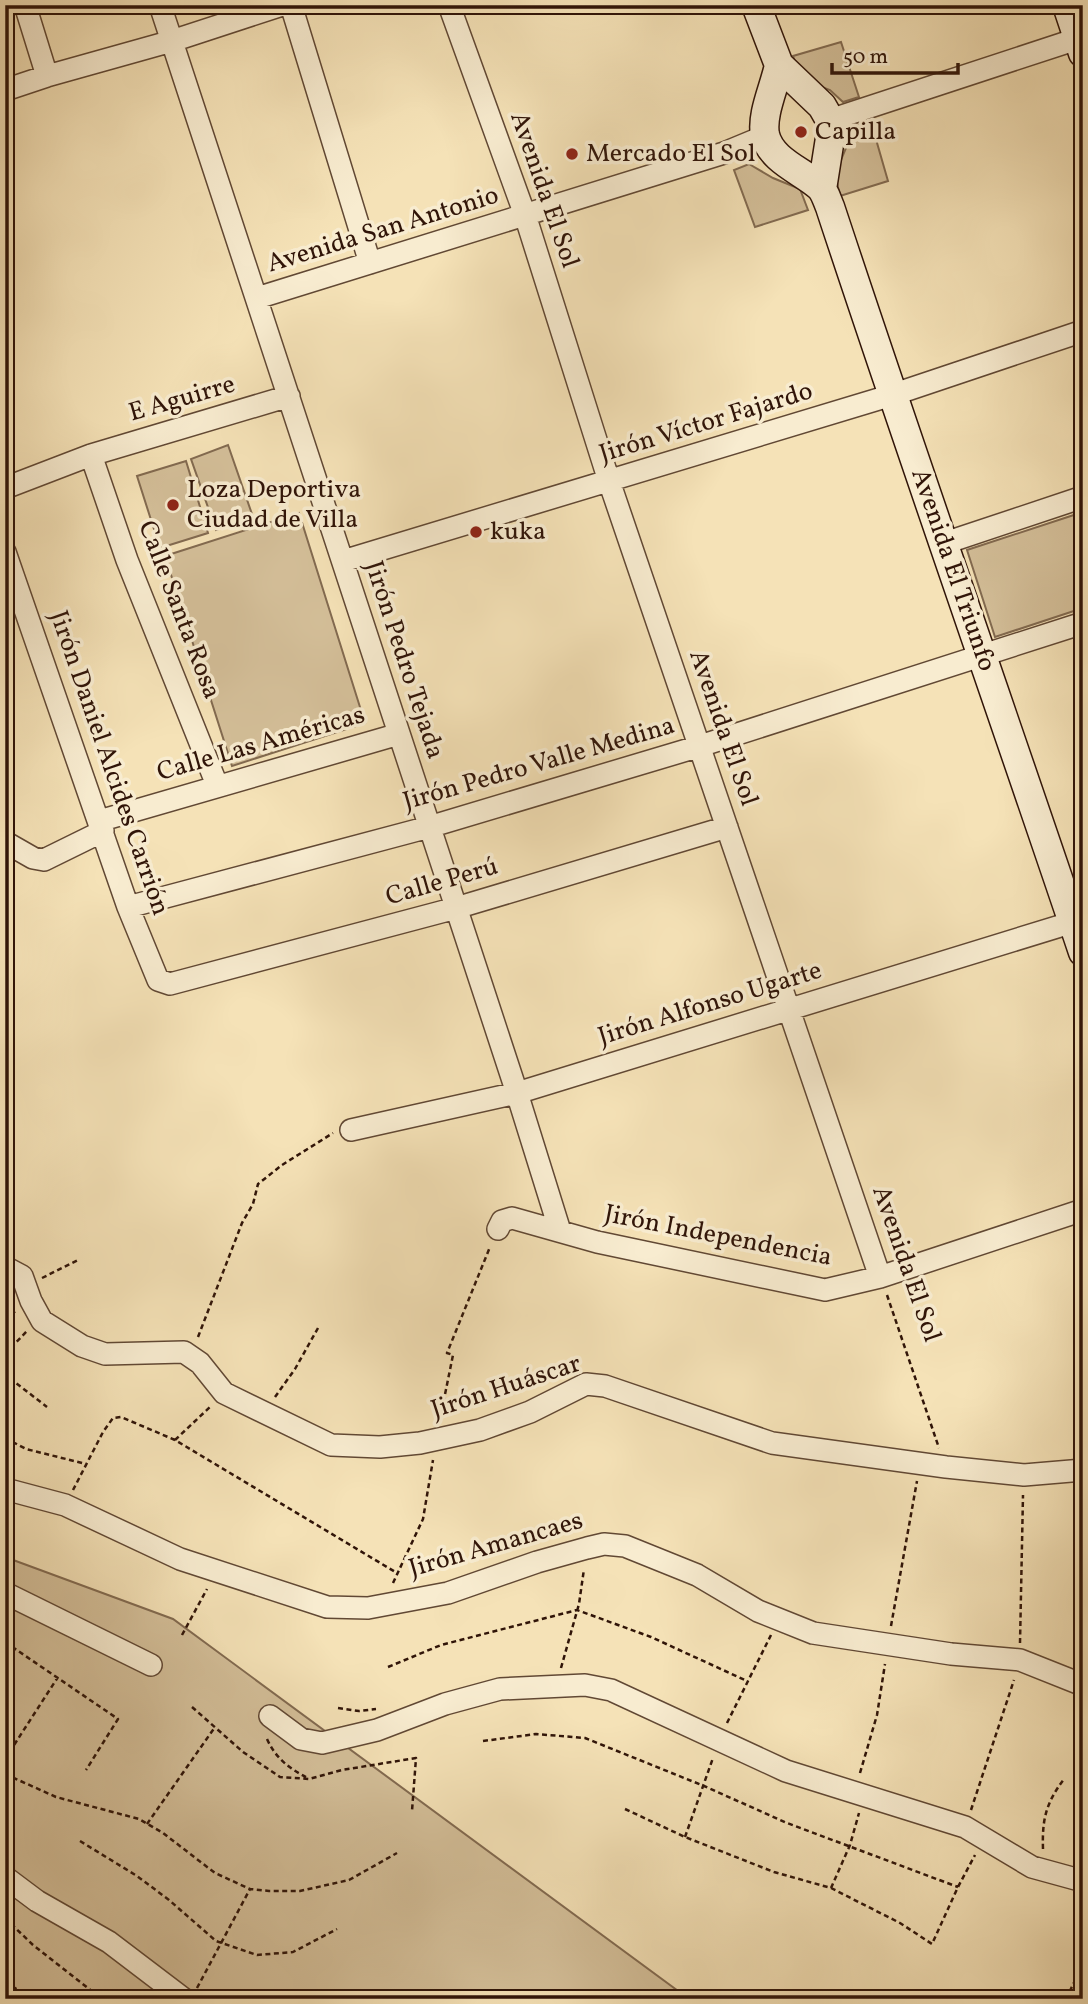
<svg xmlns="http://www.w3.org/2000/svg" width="1088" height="2004" font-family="Vollkorn,serif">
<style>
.green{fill:#d4bf99;stroke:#826a50;stroke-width:2}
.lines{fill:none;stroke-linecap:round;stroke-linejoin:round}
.street-casing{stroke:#614834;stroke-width:24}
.secondary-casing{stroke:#301408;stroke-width:31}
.path{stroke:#301408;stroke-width:2.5;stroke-dasharray:5 3.5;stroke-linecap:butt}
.street{stroke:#f8ecd0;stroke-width:21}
.secondary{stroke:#f8ecd0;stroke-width:28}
.poi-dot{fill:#8f2418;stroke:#f8ecd0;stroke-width:2.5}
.labels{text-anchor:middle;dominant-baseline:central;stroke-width:7;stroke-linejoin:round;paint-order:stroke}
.poi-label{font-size:26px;fill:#301408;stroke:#f8ecd0;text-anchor:start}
.street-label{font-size:26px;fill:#301408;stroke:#f8ecd0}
</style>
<rect width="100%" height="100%" fill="#f5e2b7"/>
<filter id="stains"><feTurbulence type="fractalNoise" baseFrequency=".00286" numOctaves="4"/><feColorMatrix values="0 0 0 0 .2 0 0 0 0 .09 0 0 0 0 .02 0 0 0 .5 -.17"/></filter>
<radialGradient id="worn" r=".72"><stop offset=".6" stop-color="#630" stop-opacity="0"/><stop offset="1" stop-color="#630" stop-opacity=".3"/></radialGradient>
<path class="green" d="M841 42 859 97 843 102 830 90 801 79 793 56Z
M871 122 888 181 840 196 835 174 851 136 850 128Z
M749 164 773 178 800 189 808 210 755 227 734 170Z
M228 445 253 517 216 530 191 459Z
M186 461 208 533 160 548 137 476Z
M1083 512V608L995 637 967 550Z
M299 513 365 723 232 766 165 556Z
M5 1557 173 1619 689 1999H5Z"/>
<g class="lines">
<defs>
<path id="street" d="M25 5 47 76
M160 5 517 1093 560 1231
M291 5 370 263
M449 5 525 215 609 481 880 1277
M5 90 47 76 172 41 282 5
M830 120 1083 37
M257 298 724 153 765 136
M91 455 127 560 217 785
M5 488 91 455 289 396
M945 543 1083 497
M5 552 128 907 158 980 170 984 456 908 727 827
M343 561 892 395 1083 331
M99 821 399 734
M5 842 33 858 44 860 103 831
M128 907 429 827 700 746 1083 623
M351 1130 517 1093 1083 919
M498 1229 502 1221 512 1218 597 1242 825 1290 880 1277 1083 1210
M5 1267 22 1276 31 1301 42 1321 82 1346 105 1354 184 1352 200 1363 224 1393 331 1445 380 1447 420 1443 480 1430 530 1412 586 1384 605 1386 772 1443 946 1467 1024 1475 1083 1470
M5 1489 65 1505 180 1559 327 1607 368 1608 448 1593 537 1562 587 1548 604 1544 625 1546 697 1575 758 1611 813 1633 951 1654 1020 1660 1083 1685
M5 1593 151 1665
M270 1716 301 1739 322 1743 377 1730 445 1704 500 1689 585 1685 611 1690 786 1771 965 1827 1032 1867 1083 1881
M5 1877 37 1901 109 1942 184 1999"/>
<path id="secondary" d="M756 5 779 65 822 106 830 120 831 132 822 189
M1067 5 1083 53
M779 65C775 86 761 114 765 135 771 161 803 171 820 187 825 192 827 200 830 207 912 456 999 703 1083 952"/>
</defs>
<use href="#street" class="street-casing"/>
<use href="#secondary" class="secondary-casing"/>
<path class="path" d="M42 1278 80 1259
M887 1295 939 1448
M5 1304 16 1314
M198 1337 242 1223 253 1204 258 1184 282 1165 333 1133
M5 1354 27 1331
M5 1371 16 1383 47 1407
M275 1397 295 1369 318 1328
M440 1419 453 1355 447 1353 490 1247
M5 1438 26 1449 86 1464
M175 1440 211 1406
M73 1490 103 1432 113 1418 121 1417 175 1440 397 1573
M393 1583 423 1519 433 1460
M891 1626 917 1481
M182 1635 207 1589
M5 1642 118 1719 86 1770
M1020 1643 1023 1495
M388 1667 441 1645 577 1610 651 1637 747 1681
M561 1668 579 1604 584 1569
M192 1707 243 1752 280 1777 309 1779 342 1770 416 1758 412 1811
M338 1708 359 1711 376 1709
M727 1723 771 1635
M267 1739C275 1757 288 1768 306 1777
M483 1741 536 1734 585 1738 704 1786 787 1823 958 1887
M5 1759 58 1677
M860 1773 877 1715 885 1664
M5 1774 56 1797 139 1819 163 1833 215 1873 250 1889 269 1891H300L349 1880 397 1853
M625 1809 685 1837 774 1872 831 1888 900 1923 932 1944 958 1887 975 1855
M971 1810 1014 1680
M147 1824 215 1727
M685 1837 713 1758
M80 1841 137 1876 169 1900 216 1941 257 1955 293 1952 337 1929
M1043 1849C1042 1819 1046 1803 1064 1779
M831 1888 850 1845 859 1813
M5 1918 33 1945 102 1999
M5 1982 33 1999
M197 1988 250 1889
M1066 1999 1083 1964"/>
<use href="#street" class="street"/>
<use href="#secondary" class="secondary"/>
</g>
<g class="poi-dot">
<circle cx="801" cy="132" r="7"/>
<circle cx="572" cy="154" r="7"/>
<circle cx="173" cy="505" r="7"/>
<circle cx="476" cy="532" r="7"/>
</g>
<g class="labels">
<g class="poi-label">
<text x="815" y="132">Capilla</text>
<text x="586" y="154">Mercado El Sol</text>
<text x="187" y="490">Loza Deportiva<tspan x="187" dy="30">Ciudad de Villa</tspan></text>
<text x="490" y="532">kuka</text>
</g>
<g class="street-label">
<text transform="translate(544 190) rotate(71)">Avenida El Sol</text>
<text transform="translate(383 230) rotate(-17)">Avenida San Antonio</text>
<text transform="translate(182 399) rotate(-16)">E Aguirre</text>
<text transform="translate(706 423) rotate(-17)">Jirón Víctor Fajardo</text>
<text transform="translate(953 570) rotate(71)">Avenida El Triunfo</text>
<text transform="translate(179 610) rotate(69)">Calle Santa Rosa</text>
<text transform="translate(404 660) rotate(72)">Jirón Pedro Tejada</text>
<text transform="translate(723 728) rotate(71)">Avenida El Sol</text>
<text transform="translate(261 744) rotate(-16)">Calle Las Américas</text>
<text transform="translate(109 763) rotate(71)">Jirón Daniel Alcides Carrión</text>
<text transform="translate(539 764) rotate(-16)">Jirón Pedro Valle Medina</text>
<text transform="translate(442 882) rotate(-16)">Calle Perú</text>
<text transform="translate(710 1004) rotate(-17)">Jirón Alfonso Ugarte</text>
<text transform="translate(718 1236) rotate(11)">Jirón Independencia</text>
<text transform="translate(906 1264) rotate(71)">Avenida El Sol</text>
<text transform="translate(506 1387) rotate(-18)">Jirón Huáscar</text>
<text transform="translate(496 1545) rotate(-16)">Jirón Amancaes</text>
</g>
</g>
<rect width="1088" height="2004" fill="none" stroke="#f5e2b7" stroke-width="28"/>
<rect x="7" y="7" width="1074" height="1990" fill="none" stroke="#301408" stroke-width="3.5"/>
<rect x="14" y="14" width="1060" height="1976" fill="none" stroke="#301408" stroke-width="2"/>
<path d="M832 63v10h126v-10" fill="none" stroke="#301408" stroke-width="3.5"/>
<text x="843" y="63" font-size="21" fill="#301408" stroke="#f8ecd0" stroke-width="5" paint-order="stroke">50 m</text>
<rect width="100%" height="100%" filter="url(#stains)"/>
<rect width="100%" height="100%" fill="url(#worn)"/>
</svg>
